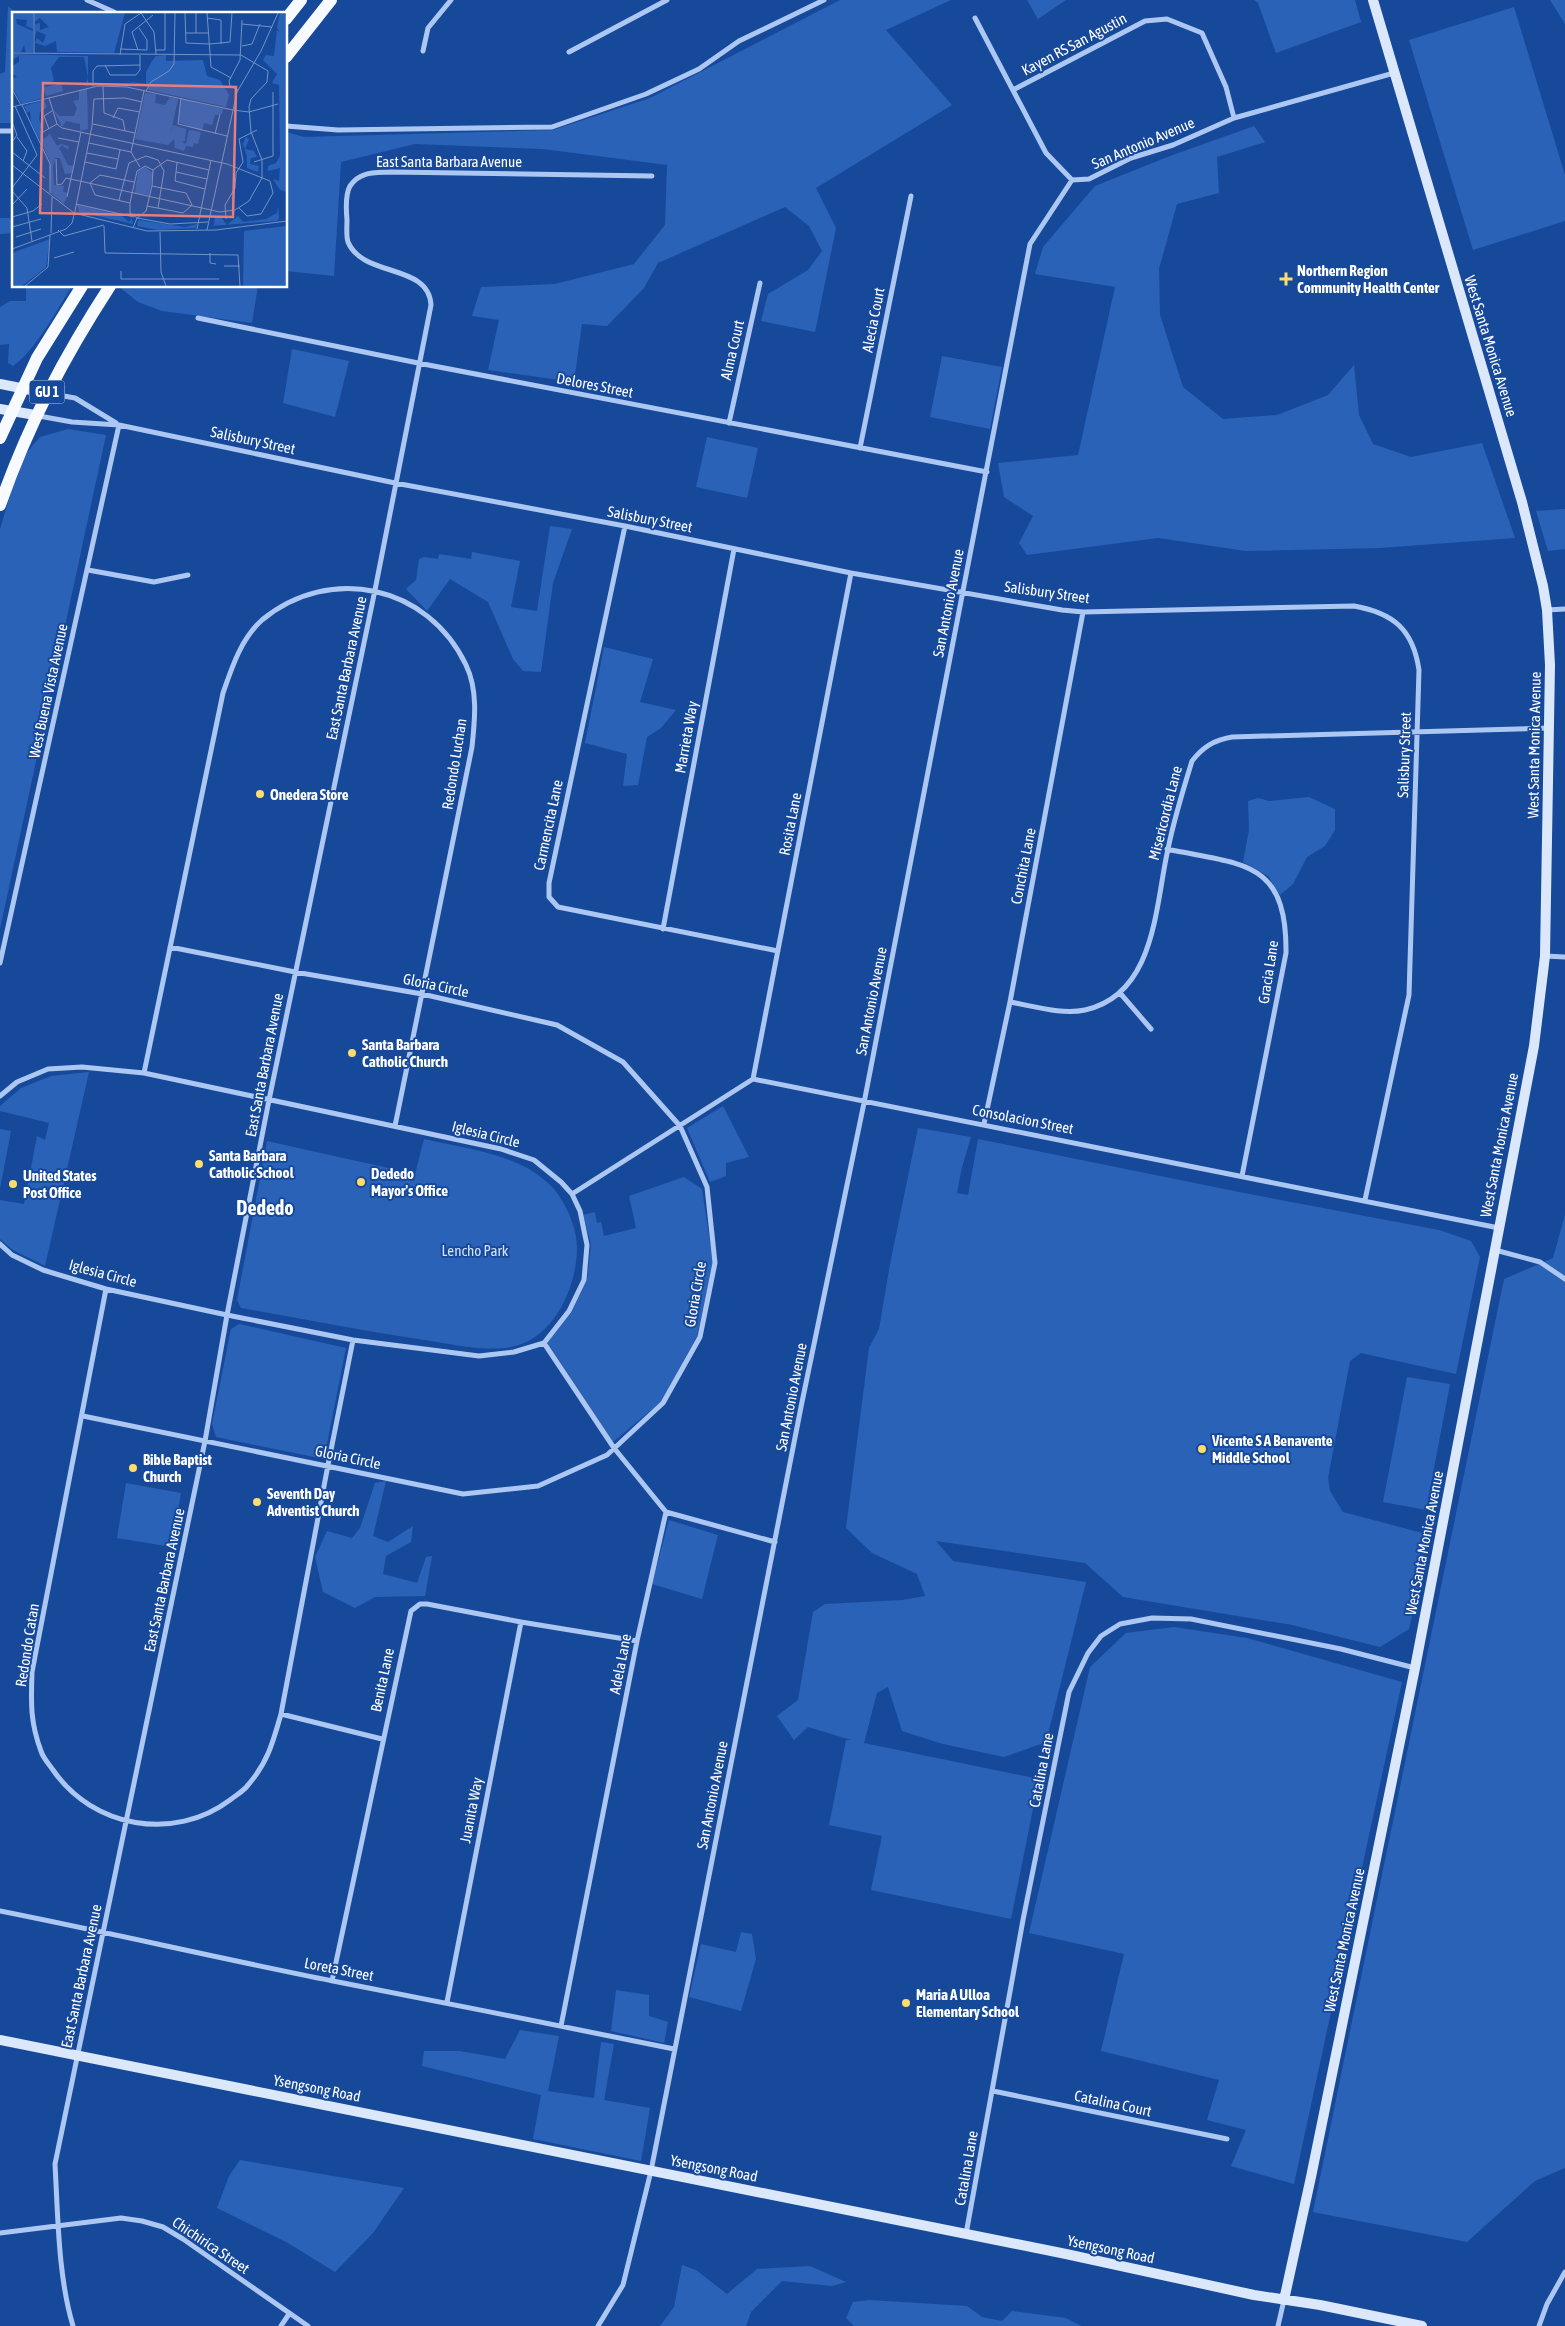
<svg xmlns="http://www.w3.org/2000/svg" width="1565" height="2326" font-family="'Asap Condensed',sans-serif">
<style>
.green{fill:#2a62b8}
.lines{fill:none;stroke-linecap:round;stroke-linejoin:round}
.minor{stroke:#acc8f2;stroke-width:5}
.secondary{stroke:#dbe8fc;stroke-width:10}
.primary{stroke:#f7faff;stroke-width:12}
.poi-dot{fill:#ffdd6d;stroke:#17499b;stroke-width:2}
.labels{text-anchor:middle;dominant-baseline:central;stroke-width:4;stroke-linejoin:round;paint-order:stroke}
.shield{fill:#17499b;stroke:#b9c8e1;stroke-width:1}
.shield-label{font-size:14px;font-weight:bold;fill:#fff}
.street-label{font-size:15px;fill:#fff;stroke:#17499b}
.poi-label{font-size:15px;font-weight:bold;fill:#fff;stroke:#17499b;text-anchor:start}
.park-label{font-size:15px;fill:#d4e4fc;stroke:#17499b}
.district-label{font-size:20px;font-weight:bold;fill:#fff;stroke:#17499b}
.inset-road{fill:none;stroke:#7492c3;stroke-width:1}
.view{fill:#e67e7e;fill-opacity:0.15;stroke:#e67e7e;stroke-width:2.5}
.inset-edge{fill:none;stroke:#fff;stroke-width:2.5}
</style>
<rect width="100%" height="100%" fill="#17499b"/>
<path class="green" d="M840 0H951L886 30 952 105 816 188 836 228 815 332 761 321 768 294 808 270 822 251 809 226 785 207 658 263 644 288 607 326 582 324 574 382 488 370 499 320 472 316 481 287 555 284 634 264 665 225 667 165 543 149 415 144 341 162 334 276 286 271V132L304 137 553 130 650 98Z
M1027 0H1066L1038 19Z
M1254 0H1355L1361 22 1276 53 1258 3Z
M1550 0H1565V24Z
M8 6 17 14H14V123H0V74L5 72Z
M1514 7 1565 175V221L1473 250 1409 40Z
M1254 126 1265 142 1217 157 1219 193 1177 204 1159 269 1160 315 1183 387 1223 419 1277 415 1328 395 1354 365 1359 415 1373 444 1411 457 1482 443 1515 538 1380 548 1246 551 1158 538 1027 555 1019 543 1033 516 1004 497 998 463 1078 455 1115 287 1035 274 1043 247 1095 186 1170 156Z
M0 218H14V233L0 234Z
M31 286H72C56 311 37 349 13 366L8 363 9 344 0 345V307L10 301H26V288Z
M118 286H258L252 323 162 311 138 302Z
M292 349 349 361 335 417 283 403Z
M942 356 1002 367 990 429 930 417Z
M68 429 106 435 0 929V529L21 459 40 437Z
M707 437 758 448 747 498 696 487Z
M1565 509V549L1548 551 1536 511Z
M550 526 572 529 553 583 541 672 523 671 513 659 488 602 450 579 427 611 406 589 416 580 419 559 424 557 438 559 439 554 471 559 472 552 520 561 511 607 537 611Z
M604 647 653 659 640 702 676 710 661 728 647 737 638 785 623 786 627 754 585 743Z
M1309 797 1335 809V830L1325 846 1307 857 1293 884 1280 895 1268 876 1243 862 1249 830 1248 801 1258 798 1269 801Z
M89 1072 45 1266 13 1250 0 1239V1200L24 1204 37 1136 45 1140 49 1123 0 1111V1106L21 1088 51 1076Z
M723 1106 749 1157 726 1163V1176L710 1182 687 1128Z
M918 1128 971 1137 962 1167 957 1193 968 1195 978 1139 1244 1193 1439 1230 1471 1241 1480 1257 1456 1374 1361 1353 1350 1361 1328 1478 1330 1491 1343 1512 1430 1535 1409 1629 1380 1647 1292 1625 1123 1597 1085 1563 936 1541 953 1561 1086 1582 1046 1742 1004 1757 943 1744 902 1731 888 1687 877 1693 864 1743 1039 1779 1011 1919 871 1890 882 1836 829 1825 846 1740H851L808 1727 794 1740 777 1716 798 1700 813 1612 825 1604 902 1600 925 1596 917 1574 872 1553 846 1528 869 1348 879 1329 890 1264Z
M0 1129 11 1131 0 1189Z
M424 1139C467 1149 522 1154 553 1188 566 1203 577 1228 577 1247 577 1287 554 1339 511 1347 482 1352 453 1344 424 1340 363 1331 302 1319 241 1308L237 1300 267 1141 415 1174Z
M684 1177 702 1189 713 1264 697 1336 661 1402 613 1442 547 1342 571 1313 587 1280 591 1244 583 1215 595 1212 597 1223 601 1222 604 1236 636 1228 629 1196Z
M1565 1215V2168L1535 2181 1467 2242 1313 2212 1504 1279 1553 1258Z
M239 1324 346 1348 324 1459 216 1437 212 1424 231 1329Z
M1407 1377 1450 1384 1426 1510 1383 1502Z
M386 1481 373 1536 388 1542 413 1526 411 1542 386 1556 383 1574 417 1583 426 1557 432 1556 425 1596 375 1597 355 1608 323 1592 315 1557 327 1531 352 1538 360 1528 375 1483Z
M126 1483 181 1493 172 1547 117 1538Z
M669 1520 718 1535 702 1599 652 1584Z
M1174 1627 1247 1638 1402 1682 1294 2184 1231 2166 1246 2130 1207 2120 1219 2080 1101 2051 1124 1954 1029 1933 1090 1667 1126 1633Z
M741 1932 752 1934 756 1959 741 2011 689 1997 701 1944 736 1952Z
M616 1990 649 1995V2016L668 2022 664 2043 611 2031Z
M520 2030 559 2036 548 2091 594 2098 601 2042 614 2044 604 2100 650 2108 641 2161 533 2139 541 2095 422 2066 424 2051H460L505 2059Z
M240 2160 404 2188 373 2233 335 2272 288 2243 217 2208 229 2176Z
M682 2265 696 2270 727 2294 757 2269 810 2266 846 2282 832 2286 782 2281 751 2312 746 2326H660L674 2307Z
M869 2300 967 2306 982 2317 1002 2321 1012 2311 1066 2318 1081 2326H854L846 2318 853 2302Z"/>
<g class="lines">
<path class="minor" d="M87 0 114 12
M975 18 1046 153 1072 180
M423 51 428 28 451 0
M569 52 667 0
M1013 90 1145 21 1167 19 1202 33 1226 87 1234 118
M286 126 338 130 552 127 646 94 699 69 739 41 824 0
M0 131H14
M198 318 418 363 987 472
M47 393 75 398 116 423
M39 416 72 422 119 425 395 483 625 526 851 573 1062 610 1083 612 1354 606C1393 613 1413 629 1419 670L1409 995 1365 1200
M729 423 760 283
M860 448 911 196
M625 526 549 883V897L558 907 778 951
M88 570 154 582 188 575
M1547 610 1565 609
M1167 849C1242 865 1287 859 1286 953L1242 1176
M663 929 734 549
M1545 956 1565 957
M0 963 119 425
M1120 993 1151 1029
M1010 1002C1034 1006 1061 1015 1085 1010 1156 994 1155 906 1168 849 1174 819 1183 790 1192 761 1203 747 1214 740 1232 737L1549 728
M144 1073 223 693C232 667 241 639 262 620 330 564 428 585 466 665 478 690 475 719 472 747L395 1126
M753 1079 851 573
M0 1096 17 1082 48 1069 82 1067 144 1073 501 1149 534 1160 561 1182 572 1194 580 1211 587 1245 584 1280 569 1311 544 1343 514 1352 479 1356 353 1340 227 1315 106 1289 43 1270 12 1255 0 1244
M984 1124 1010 1002 1083 612
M572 1194 753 1079 1499 1228
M1495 1250 1540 1262 1565 1279
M106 1289 32 1672C31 1702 30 1722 41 1751 43 1758 49 1764 53 1770 93 1828 174 1842 230 1800 236 1795 244 1791 248 1785 268 1762 273 1742 281 1714L328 1465 353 1340
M544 1343 614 1448 666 1512 637 1641 561 2026
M83 1416 463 1494 538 1486 607 1455 663 1403 700 1337 715 1263 707 1187 680 1126 623 1062 557 1025 422 994 295 972 170 947
M666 1512 775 1542
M281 1714 382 1739
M0 1911C111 1933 222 1959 333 1981 447 2003 560 2026 674 2049
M332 1981 411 1611 420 1604H427L521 1622 637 1641
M447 2002 521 1622
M993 2091 1227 2139
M0 2233 121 2218 142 2221 163 2227 183 2239 308 2326
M966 2234 1023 1920 1069 1692 1088 1653 1101 1636 1120 1624 1152 1618 1191 1619 1341 1649 1415 1668
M73 2326C58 2276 58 2216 55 2164L205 1441 227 1315 269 1100 375 590 431 305C429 263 363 278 348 242 346 236 347 226 347 220 346 209 345 195 350 186 360 171 374 173 391 172L652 176
M281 2326 289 2314
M598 2326 623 2285 651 2171 801 1407 864 1103 1030 244 1072 180 1089 179 1131 158 1173 145 1234 118 1394 73
M1278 2326 1284 2300
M1539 2326 1547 2304 1565 2272"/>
<path class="secondary" d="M0 384 46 393
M0 409 35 415
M0 2040 1066 2254 1254 2295 1320 2305 1422 2326
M1284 2300 1311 2177 1415 1668 1534 1046 1545 956 1550 665 1547 610 1543 586 1522 502 1373 0"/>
<path class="primary" d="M286 19 301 0
M286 57 331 0
M0 438 37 358 82 286
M0 505C28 425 64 357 110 286"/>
</g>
<g class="poi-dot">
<path d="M1283.5 271.5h5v5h5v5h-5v5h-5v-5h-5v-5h5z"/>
<circle cx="260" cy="794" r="5"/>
<circle cx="352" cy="1053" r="5"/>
<circle cx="199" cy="1164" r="5"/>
<circle cx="361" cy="1182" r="5"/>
<circle cx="13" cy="1184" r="5"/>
<circle cx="1202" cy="1449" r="5"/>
<circle cx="133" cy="1468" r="5"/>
<circle cx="257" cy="1502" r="5"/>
<circle cx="906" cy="2003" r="5"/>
</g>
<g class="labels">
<rect class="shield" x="29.5" y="380.5" width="35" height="23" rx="4"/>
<g class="shield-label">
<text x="47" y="392">GU 1</text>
</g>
<g class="street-label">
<text transform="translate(1074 44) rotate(-28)">Kayen RS San Agustin</text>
<text transform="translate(1143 143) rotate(-23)">San Antonio Avenue</text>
<text x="449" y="161">East Santa Barbara Avenue</text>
<text transform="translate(873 320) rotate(-79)">Alecia Court</text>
<text transform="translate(1491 346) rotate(73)">West Santa Monica Avenue</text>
<text transform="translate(732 350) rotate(-77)">Alma Court</text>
<text transform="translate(595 385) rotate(11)">Delores Street</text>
<text transform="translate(253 440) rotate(12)">Salisbury Street</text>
<text transform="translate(650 519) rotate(11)">Salisbury Street</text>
<text transform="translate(1047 592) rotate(8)">Salisbury Street</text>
<text transform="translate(948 603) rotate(-79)">San Antonio Avenue</text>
<text transform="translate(346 668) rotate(-78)">East Santa Barbara Avenue</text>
<text transform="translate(48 691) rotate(-78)">West Buena Vista Avenue</text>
<text transform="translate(686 737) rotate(-80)">Marrieta Way</text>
<text transform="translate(1534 745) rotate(-89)">West Santa Monica Avenue</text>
<text transform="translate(1404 755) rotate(-88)">Salisbury Street</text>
<text transform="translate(454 764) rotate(-81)">Redondo Luchan</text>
<text transform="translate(1165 813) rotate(-76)">Misericordia Lane</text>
<text transform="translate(790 824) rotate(-79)">Rosita Lane</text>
<text transform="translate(548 825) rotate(-78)">Carmencita Lane</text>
<text transform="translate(1023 866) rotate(-79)">Conchita Lane</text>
<text transform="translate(1268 972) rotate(-81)">Gracia Lane</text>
<text transform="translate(436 985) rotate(12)">Gloria Circle</text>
<text transform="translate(871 1001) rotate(-79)">San Antonio Avenue</text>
<text transform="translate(264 1065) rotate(-79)">East Santa Barbara Avenue</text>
<text transform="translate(1023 1119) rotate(11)">Consolacion Street</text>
<text transform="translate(486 1134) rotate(14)">Iglesia Circle</text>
<text transform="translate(1499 1145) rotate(-79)">West Santa Monica Avenue</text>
<text transform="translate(103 1273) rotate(15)">Iglesia Circle</text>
<text transform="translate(695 1294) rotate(-80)">Gloria Circle</text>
<text transform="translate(791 1397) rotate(-79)">San Antonio Avenue</text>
<text transform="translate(348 1457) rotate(12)">Gloria Circle</text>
<text transform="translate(1424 1543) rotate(-79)">West Santa Monica Avenue</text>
<text transform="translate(164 1580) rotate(-78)">East Santa Barbara Avenue</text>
<text transform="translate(27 1645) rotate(-81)">Redondo Catan</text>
<text transform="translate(620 1664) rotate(-79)">Adela Lane</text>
<text transform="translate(382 1680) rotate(-78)">Benita Lane</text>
<text transform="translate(1041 1770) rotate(-79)">Catalina Lane</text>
<text transform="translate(712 1795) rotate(-79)">San Antonio Avenue</text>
<text transform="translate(471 1810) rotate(-79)">Juanita Way</text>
<text transform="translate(1344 1940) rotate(-78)">West Santa Monica Avenue</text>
<text transform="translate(339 1969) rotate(11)">Loreta Street</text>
<text transform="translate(81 1976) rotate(-78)">East Santa Barbara Avenue</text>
<text transform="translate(317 2088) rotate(11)">Ysengsong Road</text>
<text transform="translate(1113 2103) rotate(12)">Catalina Court</text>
<text transform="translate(714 2168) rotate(11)">Ysengsong Road</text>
<text transform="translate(966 2168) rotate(-80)">Catalina Lane</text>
<text transform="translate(211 2245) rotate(34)">Chichirica Street</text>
<text transform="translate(1111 2249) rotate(12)">Ysengsong Road</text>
</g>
<g class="poi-label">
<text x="1297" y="270">Northern Region<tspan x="1297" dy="17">Community Health Center</tspan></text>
<text x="270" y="794">Onedera Store</text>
<text x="362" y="1044">Santa Barbara<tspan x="362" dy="17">Catholic Church</tspan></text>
<text x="209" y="1155">Santa Barbara<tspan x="209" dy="17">Catholic School</tspan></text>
<text x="371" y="1173">Dededo<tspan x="371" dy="17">Mayor's Office</tspan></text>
<text x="23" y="1175">United States<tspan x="23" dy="17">Post Office</tspan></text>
<text x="1212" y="1440">Vicente S A Benavente<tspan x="1212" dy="17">Middle School</tspan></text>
<text x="143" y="1459">Bible Baptist<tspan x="143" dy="17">Church</tspan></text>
<text x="267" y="1493">Seventh Day<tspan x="267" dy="17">Adventist Church</tspan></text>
<text x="916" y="1994">Maria A Ulloa<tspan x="916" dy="17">Elementary School</tspan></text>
</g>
<g class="park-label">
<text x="475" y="1250">Lencho Park</text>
</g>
<g class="district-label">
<text x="265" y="1207">Dededo</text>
</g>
</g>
<g transform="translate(12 12)">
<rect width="275" height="275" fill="#17499b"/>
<path d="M0 1H22L21 17 14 14 15 8 4 7 5 12 21 19V40L14 41 12 33 9 40H0ZM23 1H113L102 41 45 40 44 29 33 34 23 31 25 26 31 31 34 23 25 19 23 24V12L28 11V18L37 15 28 6 22 10ZM268 1H275V180L268 178 261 167 267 169 268 156 256 159V154L264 151 268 144 267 73 260 71 265 62 251 48 254 43 262 44 265 18 268 21 265 15ZM0 42 76 44V74H73L76 66 72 45H47L39 56 42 69 29 73 30 86 10 92 0 75V67L5 65 0 61V54L7 50V44L0 48ZM154 43V49L191 48 195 64 208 68 217 83 214 95 137 78 135 74 112 69 134 72V60L140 49 144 44ZM49 71 51 79 34 84 31 76ZM75 76 76 117 68 119V112L54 109 50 115 41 97 47 104H62L65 96 61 89 67 88V79ZM133 81 144 82 143 91 153 93 158 85 166 87 158 125 161 113 174 117 173 129 170 130 174 132 177 118 189 120 186 132 182 131 181 135 174 134 172 139 163 136 162 127 156 133 123 127ZM170 87 211 97 210 102 203 103 200 113 192 111 190 119 166 110ZM32 88 35 95 28 100 27 108 31 115 28 117 32 127 38 122 45 134 49 132 57 134 56 138 50 133 47 136 56 153 61 154 60 161 53 162 48 146H43L41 156 42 173 52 174 51 180 56 181 52 192 39 181 37 147 19 110 18 99 15 101 12 94ZM234 125 237 127 233 137 242 139 245 145 239 146 238 152 247 154 246 160 235 156V144L231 132ZM133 155 141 161 137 183 123 181 126 159ZM65 193 109 203 117 210 120 206 121 212 67 200ZM266 194 267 206 265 209 198 214 202 213 203 204 209 205 215 213 226 204 231 210 254 207 265 201ZM126 208 173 215 185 212 184 216 146 218 125 214ZM275 214V274H231L232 219ZM38 227 34 255 10 274H0V241Z" fill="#2a62b8"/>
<path class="inset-road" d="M129 1 142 20 144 42M173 1 174 31 198 32 218 30 220 1M184 1V21M195 1 199 55 219 66M195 6 209 8V32M230 12 260 15M174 21H197M230 34 240 32 248 12M108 37 135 38V28L127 16M126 38 120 20 141 3M144 38H153V1M0 41 229 43 256 59 255 70 239 87 237 95 239 120 250 148V166L237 189 223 198 208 200 54 166 50 172 45 173 44 147M22 41V1M108 43 113 12 129 1M93 53 98 63H124L128 58V43M81 74V59L85 54 128 53M91 74 92 101 111 108 113 119M0 77 9 93M226 78 218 74 217 69 228 48 230 8M134 79 139 70 157 59 162 52 163 1M37 86 45 112 50 116 215 152 258 169 261 181 249 202 235 204 227 196M169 86 166 112 215 124M10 93 38 152V181M0 95 86 74 115 75 221 98M221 98 237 100 266 92M101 106 106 96 128 100M0 110 5 123 0 130M81 112 123 121M37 117 32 104 40 99M31 120 45 112M203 122 208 102M5 125 15 139 11 149M46 126 67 130M77 131 119 140M0 140 33 166M75 141 106 147M73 150 104 157 108 138M242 150 261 144V80M165 151 163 169 193 177M0 153 62 201 135 219 204 218 275 209M133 154 141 158 140 174 134 199 125 206 118 201V191L125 159ZM128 155 119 140 132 79M141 158 155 148 197 158M164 160 195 167M0 176 25 143 3 94M0 179 15 196 20 229M55 185 69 120M107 188 117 151 134 144 146 148 152 159 146 196M118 191 83 183 78 171 88 163 122 170M64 192 122 205M0 193 15 177M135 194 171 201 180 193 174 181 140 174M63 199 80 114 82 87 113 86 130 90M0 205 21 199 30 192M214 207 213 193 223 176 224 161 231 150 227 127 245 118M92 214 93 241 226 243 228 274M0 215 29 207M121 216 125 206 158 212 196 210M185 217 199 148M46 218 52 224 92 213M195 218 225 80 249 39 266 1M148 220 149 260 154 274M39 221 40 185M4 225 29 217M0 237 54 217 60 211 63 199M198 241V251L204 252M42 246 62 240M212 254H228M109 259V267H207M13 274 36 255 38 223"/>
<path class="view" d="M31 71 224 75 221 205 28 201Z"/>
<rect width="275" height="275" class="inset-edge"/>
</g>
</svg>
